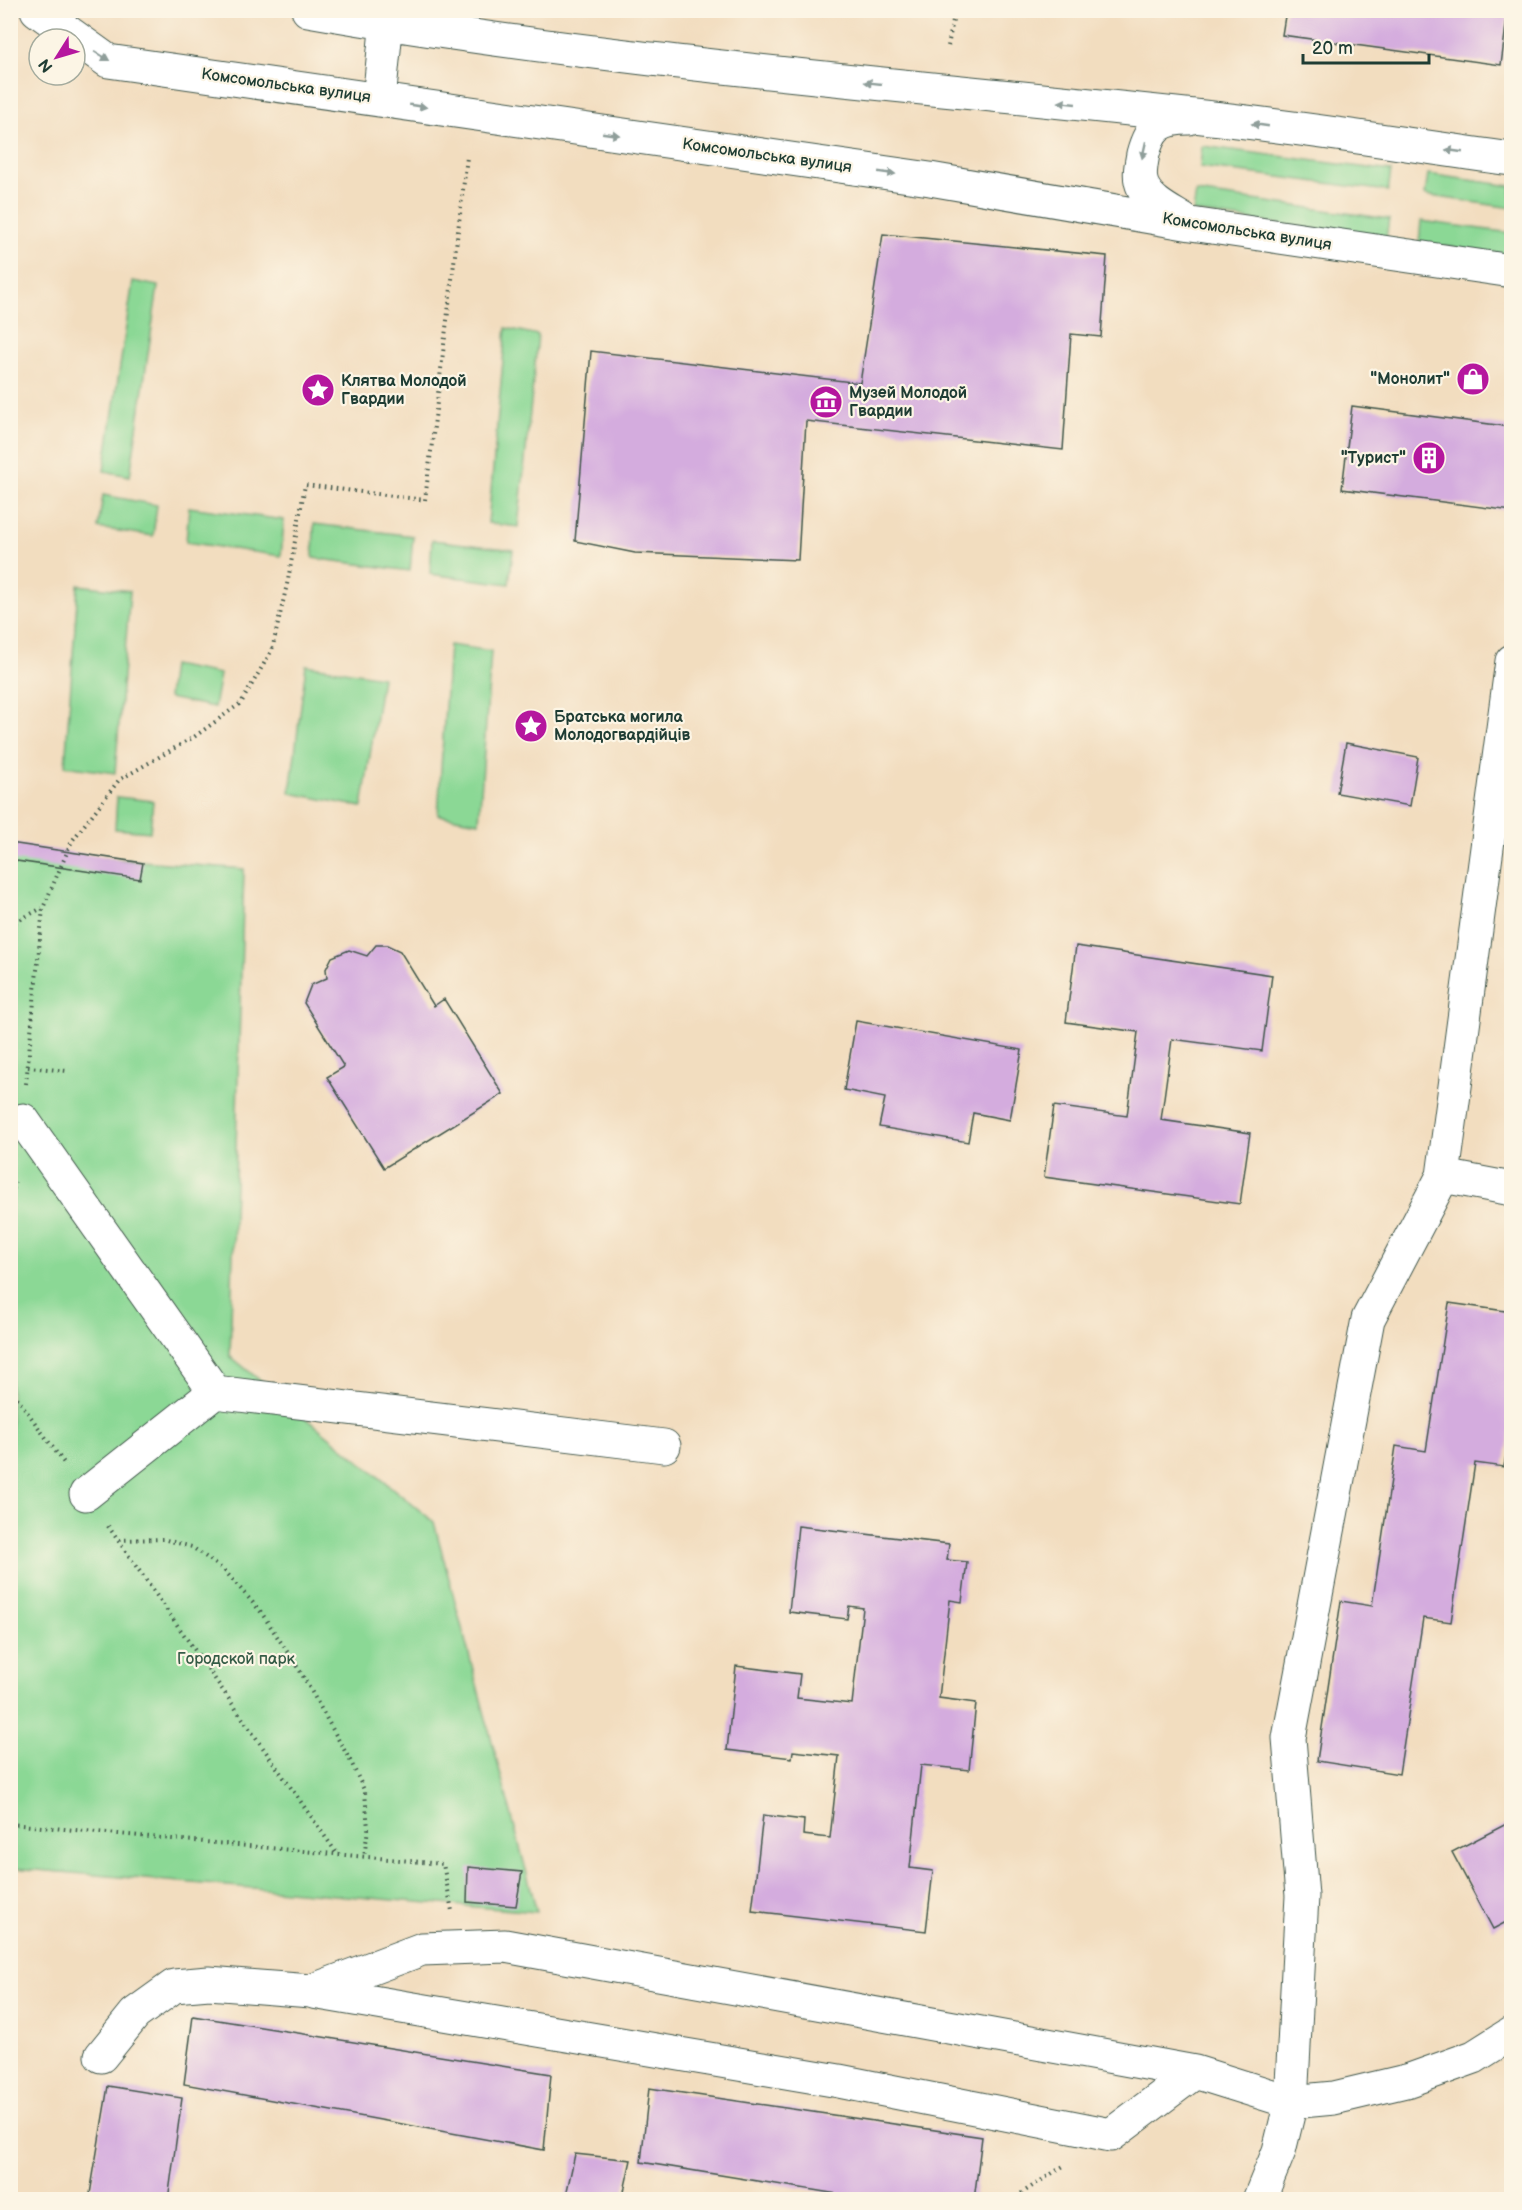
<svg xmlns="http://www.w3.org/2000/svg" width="1522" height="2210" font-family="'Balsamiq Sans',sans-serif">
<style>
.green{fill:#8bd895;stroke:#558a64;stroke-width:1.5}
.building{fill:#d4acde}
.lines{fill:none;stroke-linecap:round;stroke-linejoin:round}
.minor-casing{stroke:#3f5549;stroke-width:35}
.path{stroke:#3f5549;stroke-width:4;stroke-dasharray:1.5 4.5;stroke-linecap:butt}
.minor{stroke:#fff;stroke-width:33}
.oneway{fill:#8f9e9a}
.labels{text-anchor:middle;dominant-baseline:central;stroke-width:4.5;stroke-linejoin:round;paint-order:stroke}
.street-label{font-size:16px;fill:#1f3d34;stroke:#fcf5e5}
.poi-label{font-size:16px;font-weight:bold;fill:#1f3d34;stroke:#fcf5e5;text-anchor:start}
.park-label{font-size:16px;fill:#355c47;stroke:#fcf5e5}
</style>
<rect width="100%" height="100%" fill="#fcf5e5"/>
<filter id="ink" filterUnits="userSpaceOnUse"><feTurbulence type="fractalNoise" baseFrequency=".0167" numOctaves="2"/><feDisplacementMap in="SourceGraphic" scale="12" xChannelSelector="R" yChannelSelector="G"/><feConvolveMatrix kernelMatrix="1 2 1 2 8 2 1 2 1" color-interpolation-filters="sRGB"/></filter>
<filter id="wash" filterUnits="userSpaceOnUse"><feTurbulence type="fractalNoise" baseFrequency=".008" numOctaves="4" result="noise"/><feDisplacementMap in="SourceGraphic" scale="24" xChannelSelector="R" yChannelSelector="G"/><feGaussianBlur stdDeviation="1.35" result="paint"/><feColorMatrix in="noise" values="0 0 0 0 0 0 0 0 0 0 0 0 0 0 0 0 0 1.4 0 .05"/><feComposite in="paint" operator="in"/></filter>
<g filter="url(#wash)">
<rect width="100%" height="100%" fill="#f2ddbf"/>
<path class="green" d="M1202 146 1391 171 1388 191 1200 167Z
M1428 174 1511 186V208L1425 195Z
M1196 192 1389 219 1386 239 1193 212Z
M1421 221 1511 233V255L1419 243Z
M133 281 158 286 130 476 104 471Z
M506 328 538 335 518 527 488 523Z
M103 495 157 505 153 536 98 528Z
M189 507 284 520 281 556 186 542Z
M314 524 413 536 410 571 313 558Z
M432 540 513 550 509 584 430 574Z
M78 585 130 591 115 773 65 766Z
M449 645 491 651 479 822 438 815Z
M172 665 220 674 214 707 168 698Z
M306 665 382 677 362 807 290 793Z
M117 797 153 801 150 832 115 829Z
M11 851 244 869 230 1356 434 1522 537 1912 13 1868 11 1876Z"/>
<g id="blocks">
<path class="building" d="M1286 10H1508L1501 65 1282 35Z
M883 234 1107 256 1101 337 1071 334 1063 450 806 421 798 560 635 553 575 541 591 351 860 383Z
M1352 406 1512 427V511L1342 489Z
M1346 743 1418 757 1410 806 1337 793Z
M10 843 143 863 140 879 10 860Z
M376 945H387L400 951 434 1006 444 999 503 1094 384 1168 327 1077 344 1067 304 1003 311 985 327 978 326 969 332 957 349 950 367 956Z
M1076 946 1272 975 1262 1051 1172 1039 1161 1120 1250 1133 1240 1204 1044 1177 1054 1106 1127 1116 1138 1032 1066 1022Z
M856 1021 1022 1050 1010 1120 973 1113 968 1142 879 1127 885 1098 844 1090Z
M1449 1303 1512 1312V1420L1504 1467 1475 1463 1451 1622 1423 1618 1399 1774 1317 1761 1341 1601 1372 1606 1396 1446 1426 1451Z
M798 1526 949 1544 947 1560 967 1562 962 1602 950 1600 939 1698 976 1703 969 1770 921 1765 910 1868 933 1871 926 1931 752 1911 763 1815 804 1820 803 1835 830 1838 839 1756 793 1751 792 1758 727 1750 736 1666 800 1674 797 1698 852 1704 863 1608 849 1606 847 1619 789 1612Z
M1512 1821V1919L1493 1929 1452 1852Z
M468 1867 522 1872 516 1906 467 1902Z
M193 2016 551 2074 544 2150 184 2084Z
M108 2086 182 2098 168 2200H89Z
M649 2088 982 2137 974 2200H874L641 2162Z
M575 2154 631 2160 622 2200H565Z"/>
</g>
</g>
<g filter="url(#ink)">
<use href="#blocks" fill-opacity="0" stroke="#3f5549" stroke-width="1.5"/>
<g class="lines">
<defs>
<path id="minor" d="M37 10 108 61 930 179 1191 224 1512 271
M308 10C604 62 905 84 1203 117 1306 128 1409 145 1512 159
M379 100 388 10
M1183 220C1169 211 1151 203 1143 187 1138 177 1141 165 1143 154 1150 127 1161 118 1189 118
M23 1120 215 1392 86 1494
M1443 1176 1512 1189
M215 1392 664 1446
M313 1992 839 2081 1111 2135 1195 2072
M101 2056 135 2014 174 1986 209 1983 311 1991 422 1949 505 1946 1195 2072 1291 2102 1334 2098 1410 2080 1474 2057 1512 2033
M1259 2200 1279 2151 1291 2102 1302 1896 1289 1738 1368 1319 1443 1176 1512 661"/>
</defs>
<use href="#minor" class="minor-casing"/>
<path class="path" d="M948 46 955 10
M10 925 42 908
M28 1067 67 1071
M26 1084 43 908 72 841 119 780 194 737 241 703 272 650 288 580 305 485 425 500 467 157
M10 1213 15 1178
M10 1388 64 1463
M108 1526 338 1855
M119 1540 163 1539 192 1547 224 1570 261 1612 300 1671 351 1762 365 1792 368 1829 364 1857
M10 1824 443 1864 452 1911
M1011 2200 1065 2165"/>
<use href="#minor" class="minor"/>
</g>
<defs><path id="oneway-solid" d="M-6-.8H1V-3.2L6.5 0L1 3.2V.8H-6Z" transform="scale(1.5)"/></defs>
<g class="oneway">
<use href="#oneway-solid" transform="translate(102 56) rotate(31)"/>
<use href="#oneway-solid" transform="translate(873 83) rotate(-174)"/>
<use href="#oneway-solid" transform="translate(1067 103) rotate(-174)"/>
<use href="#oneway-solid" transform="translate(418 106) rotate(9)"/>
<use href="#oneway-solid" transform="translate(1260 125) rotate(-172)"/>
<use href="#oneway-solid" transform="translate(611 134) rotate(8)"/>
<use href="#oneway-solid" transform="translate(1144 150) rotate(103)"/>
<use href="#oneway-solid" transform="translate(1454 151) rotate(-172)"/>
<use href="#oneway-solid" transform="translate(887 173) rotate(8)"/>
</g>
</g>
<defs>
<symbol id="shop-disc" viewBox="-11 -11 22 22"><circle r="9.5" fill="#b5179e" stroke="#fcf5e5"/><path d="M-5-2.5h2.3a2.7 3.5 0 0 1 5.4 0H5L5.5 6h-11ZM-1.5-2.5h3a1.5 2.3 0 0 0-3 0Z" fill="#fff"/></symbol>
<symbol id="sight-disc" viewBox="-11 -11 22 22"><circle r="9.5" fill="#b5179e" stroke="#fcf5e5"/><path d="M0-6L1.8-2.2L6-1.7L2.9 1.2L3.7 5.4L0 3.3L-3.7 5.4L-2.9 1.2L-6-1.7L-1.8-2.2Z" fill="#fff"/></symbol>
<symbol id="museum-disc" viewBox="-11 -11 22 22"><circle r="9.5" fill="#b5179e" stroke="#fcf5e5"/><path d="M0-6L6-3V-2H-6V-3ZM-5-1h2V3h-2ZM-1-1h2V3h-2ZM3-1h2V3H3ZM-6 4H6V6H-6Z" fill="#fff"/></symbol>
<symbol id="building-disc" viewBox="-11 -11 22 22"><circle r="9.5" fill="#b5179e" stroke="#fcf5e5"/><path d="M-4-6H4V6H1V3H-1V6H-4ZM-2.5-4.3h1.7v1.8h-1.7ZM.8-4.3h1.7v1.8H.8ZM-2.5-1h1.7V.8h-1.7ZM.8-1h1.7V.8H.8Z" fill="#fff"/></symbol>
</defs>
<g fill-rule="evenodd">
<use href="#shop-disc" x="1454" y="360" width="38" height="38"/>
<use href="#sight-disc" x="299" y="371" width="38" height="38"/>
<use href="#museum-disc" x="807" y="383" width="38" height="38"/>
<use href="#building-disc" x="1410" y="439" width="38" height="38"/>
<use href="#sight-disc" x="512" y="707" width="38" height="38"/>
</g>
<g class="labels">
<g class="street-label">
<text transform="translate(286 86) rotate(8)">Комсомольська вулиця</text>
<text transform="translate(767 156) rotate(8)">Комсомольська вулиця</text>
<text transform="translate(1247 232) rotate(9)">Комсомольська вулиця</text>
</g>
<g class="poi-label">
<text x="1450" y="379" text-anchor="end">"Монолит"</text>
<text x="341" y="381">Клятва Молодой<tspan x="341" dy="18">Гвардии</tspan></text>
<text x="849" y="393">Музей Молодой<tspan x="849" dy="18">Гвардии</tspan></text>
<text x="1406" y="458" text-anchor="end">"Турист"</text>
<text x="554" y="717">Братська могила<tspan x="554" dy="18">Молодогвардійців</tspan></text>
</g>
<g class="park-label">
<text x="236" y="1659">Городской парк</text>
</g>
</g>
<rect width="1522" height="2210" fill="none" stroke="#fcf5e5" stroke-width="36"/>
<g transform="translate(57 57) rotate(233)"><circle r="28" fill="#fcf5e5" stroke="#a4ab9e" stroke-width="1.5"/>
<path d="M0-4.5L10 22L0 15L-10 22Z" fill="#b5179e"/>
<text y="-9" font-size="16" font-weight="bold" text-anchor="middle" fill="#1f3d34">N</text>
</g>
<path d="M1303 54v9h126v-9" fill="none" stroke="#1f3d34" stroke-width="3"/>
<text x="1312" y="54" font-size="18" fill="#1f3d34" stroke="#fcf5e5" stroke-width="4.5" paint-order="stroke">20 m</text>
</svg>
